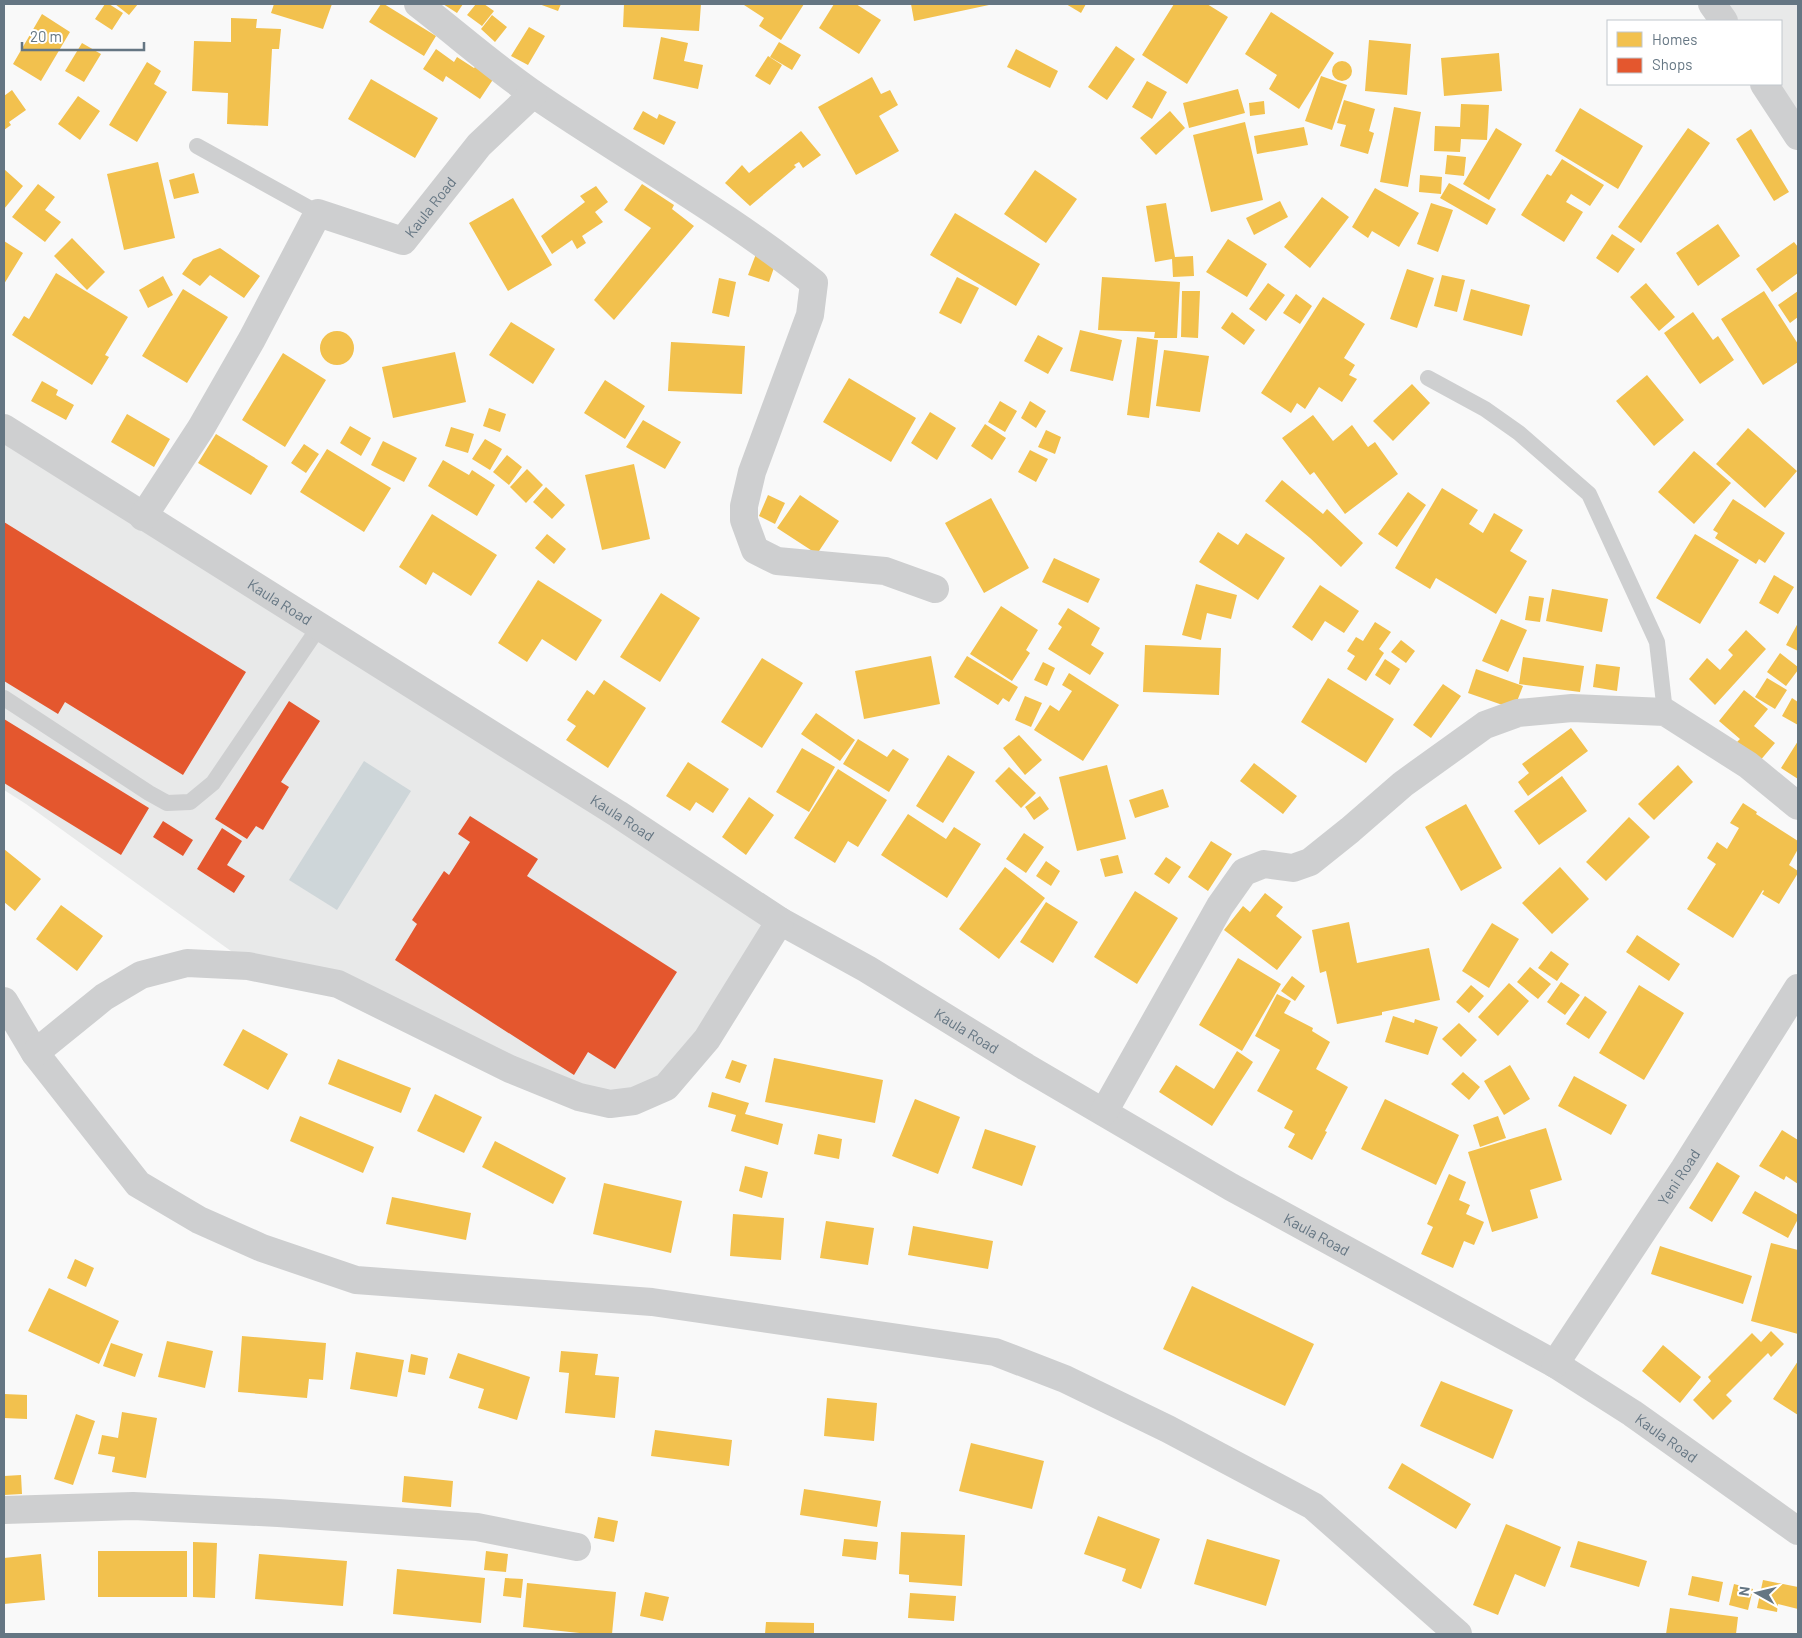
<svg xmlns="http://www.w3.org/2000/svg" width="1802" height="1638" font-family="Barlow,sans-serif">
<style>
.built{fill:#e8e9e9}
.water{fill:#ced6d9}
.homes{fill:#f2c14e}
.shops{fill:#e4572e}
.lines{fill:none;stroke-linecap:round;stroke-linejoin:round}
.service{stroke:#cecfd0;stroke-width:16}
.minor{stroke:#cecfd0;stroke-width:28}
.tertiary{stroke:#cecfd0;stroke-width:28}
.labels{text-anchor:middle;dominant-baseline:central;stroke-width:5;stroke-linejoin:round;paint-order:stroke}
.street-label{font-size:15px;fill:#657683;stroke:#fff}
</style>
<rect width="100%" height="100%" fill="#f9f9f9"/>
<path class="built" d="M1713 4H1798V135L1765 84H1781V21H1724Z
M4 426 781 918 666 1086 613 1102 339 983 249 964 26 804 4 790Z"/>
<path class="water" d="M364 761 411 791 337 910 289 880Z"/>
<path class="homes" d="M105 4H109L123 13 112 30 95 19Z
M115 4H138L129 15Z
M274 4H332L323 29 271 13Z
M381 4H384L436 36 424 56 369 22Z
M443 4H463L457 13Z
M476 4H484L494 11 482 26 467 15Z
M539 4H561L558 11Z
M624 4H701L699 31 623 27Z
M745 4H804L781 40 759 26 764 18 744 5Z
M834 4H856L881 20 859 54 819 28Z
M911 4H989V5L914 21Z
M1066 4H1086L1081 13Z
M1174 4H1207L1228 17 1187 84 1142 55Z
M1271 12 1334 53 1299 109 1269 89 1277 75 1245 54Z
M42 14 70 32 41 81 13 64Z
M492 15 507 27 495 42 481 29Z
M231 18 257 19 256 28 281 29 279 49H272L268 126 227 124 228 93 192 91 194 41 231 42Z
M529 27 545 36 528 65 511 56Z
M661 37 688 43 684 61 703 65 698 89 653 79Z
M1369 40 1411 44 1407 95 1365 91Z
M779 42 801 55 792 70 770 57Z
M82 43 101 54 84 82 65 71Z
M1116 46 1135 59 1107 100 1088 87Z
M436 49 454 62 457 57 474 68 476 66 494 78 480 99 446 76 443 82 423 69Z
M1016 49 1058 71 1050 88 1007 67Z
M1499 53 1502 91 1444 96 1441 58Z
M768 56 782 65 770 85 755 76Z
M1332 71a10 10 0 1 1 20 0a10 10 0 1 1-20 0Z
M147 62 161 71 154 84 167 92 137 142 109 125Z
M1321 76 1347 85 1332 130 1305 121Z
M872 77 881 94 890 90 898 105 879 116 899 151 856 175 818 107Z
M371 79 438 118 415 158 348 119Z
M1147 81 1167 92 1152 119 1132 107Z
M1238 89 1245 113 1189 128 1183 103Z
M12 90 26 110 9 122 11 125 4 130V96Z
M78 96 100 111 80 140 58 124Z
M1344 100 1375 109 1369 131 1374 133 1368 154 1340 146 1346 125 1337 123Z
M1264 101 1265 114 1250 116 1249 103Z
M1461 104 1489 105 1487 140 1461 139 1460 152 1434 151 1435 126 1460 127Z
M1394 107 1421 112 1408 187 1380 182Z
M1580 108 1643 146 1618 189 1555 151Z
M643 111 657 119 659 114 676 122 664 145 633 129Z
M1170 111 1185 128 1156 155 1140 138Z
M1245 122 1263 200 1211 212 1193 135Z
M1304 127 1308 145 1257 154 1254 136Z
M1496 128 1522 144 1489 200 1463 184Z
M1688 128 1710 143 1641 243 1618 227Z
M1751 129 1789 192 1774 201 1736 139Z
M801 131 821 155 803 168 799 162 794 165 796 167 750 206 725 183 742 165 749 173Z
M1447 155 1466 157 1464 176 1445 174Z
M1562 159 1604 185 1590 206 1571 194 1566 202 1583 212 1564 242 1521 215 1547 174 1551 176Z
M158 162 175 238 124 250 107 174Z
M4 169 23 186 4 209Z
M1035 170 1077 199 1046 243 1004 214Z
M194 173 199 193 174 199 169 180Z
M1420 175 1442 177 1441 194 1419 192Z
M1449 183 1496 209 1487 225 1440 198Z
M38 184 55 197 45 210 61 222 45 242 12 217Z
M642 184 674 205 672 209 694 226 614 320 594 300 651 228 624 210Z
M596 186 608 202 595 212 603 222 582 236 586 243 577 249 572 240 552 254 541 236 585 202 580 196Z
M1375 188 1419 213 1399 247 1372 231 1368 238 1352 227Z
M1322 197 1349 217 1310 268 1284 247Z
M513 198 552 265 508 291 469 223Z
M1280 201 1288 217 1254 235 1246 218Z
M1166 203 1175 257 1193 256 1194 276 1173 277 1172 259 1155 262 1146 206Z
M1431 203 1453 210 1438 252 1417 244Z
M955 213 1040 264 1016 306 930 255Z
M1718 224 1740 256 1698 286 1676 253Z
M1612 234 1635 249 1618 273 1596 258Z
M72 238 105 272 87 290 54 256Z
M1228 239 1267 264 1247 297 1206 272Z
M4 241 23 253 4 284Z
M1794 242 1798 247V273L1772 292 1756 269Z
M220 248 260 276 244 298 210 275 200 286 182 274 193 259Z
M756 254 776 262 769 282 748 275Z
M1407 269 1434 278 1417 328 1390 319Z
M56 273 128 317 105 355 109 357 92 385 12 335 24 316 29 319Z
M1442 275 1465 280 1457 312 1434 306Z
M163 276 173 295 148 308 139 290Z
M957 277 979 288 961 324 939 313Z
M1102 277 1180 282 1177 338H1154L1155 332 1098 330Z
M719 278 736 282 729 317 712 313Z
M1268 283 1285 295 1266 321 1249 309Z
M1646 283 1675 317 1659 331 1630 297Z
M183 289 228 317 187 383 142 356Z
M1471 289 1530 305 1522 336 1463 320Z
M1182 291H1200L1198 338 1181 337Z
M1764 291 1798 344V362L1763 385 1721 319Z
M1798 291V317L1790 323 1778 305Z
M1296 294 1312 306 1300 324 1283 313Z
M1323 297 1365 324 1344 358 1355 365 1349 375 1357 379 1342 402 1319 387 1305 409 1297 403 1291 413 1261 393Z
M1232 312 1255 330 1244 345 1221 328Z
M1693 312 1713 340 1718 336 1734 360 1700 384 1664 333Z
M511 322 555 349 533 384 489 355Z
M1080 330 1122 340 1113 381 1070 371Z
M320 348a17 17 0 1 1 34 0a17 17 0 1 1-34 0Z
M1038 335 1063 348 1048 374 1024 361Z
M1137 337 1158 340 1149 418 1127 415Z
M671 342 745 346 742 394 668 391Z
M1164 350 1209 356 1200 412 1156 406Z
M455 352 466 402 393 418 382 367Z
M283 353 326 380 285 447 242 420Z
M1647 375 1684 420 1654 446 1616 401Z
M849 378 916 418 891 462 823 422Z
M605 380 645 406 625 439 584 413Z
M42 381 58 390 56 395 74 405 66 420 31 401Z
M1412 384 1430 403 1393 441 1373 421Z
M1000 401 1017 411 1005 432 988 422Z
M1030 401 1046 411 1036 428 1021 418Z
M489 408 506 414 500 432 483 426Z
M930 412 956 428 937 460 911 443Z
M127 414 170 439 154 467 111 442Z
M1313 415 1333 441 1352 425 1368 447 1375 442 1398 474 1345 514 1314 472 1310 475 1282 438Z
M643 420 681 442 665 469 626 447Z
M985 424 1006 438 992 460 971 446Z
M350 426 371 438 361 456 340 443Z
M451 427 474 434 468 453 445 446Z
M1748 428 1797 471 1765 508 1716 464Z
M1046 430 1061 437 1055 454 1038 447Z
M216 434 268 466 251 495 198 463Z
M485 439 502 449 490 470 472 459Z
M383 441 417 458 404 482 371 465Z
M304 444 319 454 306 473 291 463Z
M327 449 391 488 364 532 300 492Z
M1030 450 1048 459 1036 482 1018 472Z
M1694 451 1731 483 1694 524 1658 492Z
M507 455 522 467 509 485 493 472Z
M443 460 469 475 472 470 495 485 477 516 428 486Z
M634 464 650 539 602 550 585 475Z
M527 469 543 485 526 503 510 487Z
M1282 480 1323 514 1327 509 1363 543 1341 567 1310 538 1265 501Z
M546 487 565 505 552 519 533 502Z
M1442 488 1478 510 1469 524 1483 533 1494 513 1523 530 1510 551 1527 561 1496 614 1436 578 1430 589 1395 568Z
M1408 492 1426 505 1397 547 1378 534Z
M768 495 785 503 775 524 759 516Z
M800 495 839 521 817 554 777 528Z
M991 498 1029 568 984 593 945 523Z
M1733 499 1785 533 1765 563 1759 559 1756 564 1715 538 1718 533 1713 530Z
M432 514 497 555 471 596 433 572 426 585 399 567Z
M1218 532 1238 545 1246 533 1285 558 1258 600 1199 562Z
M547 534 566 549 554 564 535 548Z
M1695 534 1739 560 1700 624 1656 598Z
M1054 558 1100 579 1088 603 1042 582Z
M1774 575 1794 587 1778 614 1759 603Z
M538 580 602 620 576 661 542 639 527 662 498 643Z
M1196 584 1237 595 1231 619 1207 613 1201 640 1182 635Z
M1320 585 1359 611 1344 633 1325 621 1312 641 1292 627Z
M1552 589 1608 599 1602 632 1546 621Z
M661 593 700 618 660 682 620 657Z
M1529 596 1544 598 1540 622 1525 620Z
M1001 606 1038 630 1026 650 1030 653 1012 681 970 654Z
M1068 608 1100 628 1091 645 1104 653 1090 675 1048 649 1062 627 1058 624Z
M1501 619 1527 630 1508 672 1482 661Z
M1375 622 1391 632 1379 649 1384 653 1366 681 1347 669 1355 656 1347 651 1356 637 1363 641Z
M1798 623V651L1786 645Z
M1746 630 1766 649 1715 705 1689 679 1707 658 1720 670 1733 655 1728 650Z
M1401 640 1415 651 1406 663 1391 652Z
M1145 645 1221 648 1219 695 1143 692Z
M1780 653 1798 667V670L1786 686 1767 672Z
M931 656 940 704 864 719 855 671Z
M967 656 1018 687 1009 702 1003 698 998 705 954 677Z
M1523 657 1584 666 1580 692 1519 684Z
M762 658 803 683 762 748 721 722Z
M1385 659 1400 669 1390 685 1375 675Z
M1043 662 1055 668 1047 686 1034 680Z
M1596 664 1620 667 1617 691 1593 687Z
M1476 669 1523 686 1514 709 1468 693Z
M1069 673 1119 705 1083 761 1034 730 1050 705 1059 711 1072 691 1062 685Z
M1328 678 1394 719 1366 763 1301 722Z
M1767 678 1787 690 1775 709 1755 697Z
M604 680 646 708 608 768 566 740 576 726 567 720 587 690 594 695Z
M1443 684 1461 696 1431 738 1413 725Z
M1744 690 1768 709 1754 726 1775 743 1759 762 1736 743 1740 739 1719 721Z
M1025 696 1042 703 1031 727 1015 720Z
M1792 698 1798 702V725L1782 716Z
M816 713 855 740 840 761 801 734Z
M1571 728 1588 751 1528 796 1518 782 1529 773 1522 764Z
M1019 735 1042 760 1025 775 1003 748Z
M858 739 887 757 893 749 909 759 889 792 843 764Z
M1798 741V779L1781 768Z
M802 748 835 767 809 812 776 792Z
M948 755 975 772 943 823 916 806Z
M688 762 729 789 713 813 696 802 690 811 666 796Z
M1254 763 1297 796 1283 814 1240 781Z
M1107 765 1126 839 1077 851 1059 777Z
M1678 765 1693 782 1654 820 1638 804Z
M1009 767 1036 793 1021 808 995 781Z
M838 769 887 800 858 847 848 841 835 863 794 838Z
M1562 776 1587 811 1539 845 1514 811Z
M1163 789 1169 807 1135 818 1129 800Z
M1040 796 1049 809 1034 820 1025 807Z
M749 797 774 815 746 855 722 837Z
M1743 803 1757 812 1756 814 1798 841V849L1789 865 1798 871V873L1779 904 1762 894 1764 891 1763 890 1733 938 1687 909 1716 864 1707 858 1717 842 1727 849 1739 828 1730 823Z
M1466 804 1502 868 1461 891 1425 827Z
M908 814 946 839 954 827 981 844 947 898 881 855Z
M1629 817 1650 837 1606 881 1586 862Z
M1024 833 1044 847 1026 873 1006 859Z
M1211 841 1232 854 1208 891 1188 877Z
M4 849 41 879 15 911 4 902Z
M1118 855 1123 873 1105 877 1100 859Z
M1166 857 1181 867 1169 884 1154 874Z
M1046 861 1060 871 1051 886 1036 876Z
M1005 867 1045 898 999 959 959 929Z
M1560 867 1589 899 1552 934 1522 903Z
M1135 891 1178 918 1137 984 1094 957Z
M1265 893 1283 907 1276 916 1302 937 1277 970 1224 930 1243 906 1250 912Z
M1046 902 1078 922 1053 963 1020 942Z
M61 905 103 936 77 971 36 939Z
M1349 922 1357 963 1429 948 1440 1000 1382 1012V1015L1337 1024 1326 971 1320 973 1312 930Z
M1492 923 1519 939 1489 988 1462 971Z
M1637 935 1680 964 1669 981 1626 952Z
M1551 951 1569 964 1557 981 1538 968Z
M1238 958 1281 984 1242 1051 1199 1025Z
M1530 967 1551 984 1538 999 1517 982Z
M1292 976 1305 986 1295 1001 1281 991Z
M1561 982 1580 995 1565 1015 1547 1002Z
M1509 983 1529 1001 1498 1036 1478 1017Z
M1471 985 1484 996 1469 1013 1456 1002Z
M1639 985 1684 1013 1644 1080 1599 1053Z
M1277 994 1291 1001 1284 1013 1313 1028 1312 1031 1330 1042 1316 1069 1348 1087 1325 1131 1327 1132 1312 1160 1288 1147 1295 1134 1284 1128 1293 1111 1257 1091 1280 1050 1255 1036Z
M1585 996 1607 1012 1589 1039 1566 1024Z
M1393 1016 1414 1023 1415 1019 1438 1027 1428 1055 1385 1042Z
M1459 1023 1477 1040 1461 1057 1442 1039Z
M243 1029 288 1054 268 1090 223 1065Z
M1237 1051 1253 1062 1212 1126 1159 1092 1176 1065 1214 1089Z
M774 1058 883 1080 875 1123 765 1102Z
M338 1059 411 1088 401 1113 328 1084Z
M732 1060 747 1065 740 1083 725 1078Z
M1510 1065 1530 1099 1504 1115 1484 1081Z
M1463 1072 1480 1087 1469 1100 1451 1084Z
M1574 1076 1627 1105 1611 1135 1558 1106Z
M712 1092 749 1103 745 1114 783 1124 778 1145 731 1131 736 1115 708 1107Z
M435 1094 482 1117 464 1153 417 1131Z
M915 1099 960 1117 938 1174 892 1156Z
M1385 1099 1459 1135 1436 1185 1361 1149Z
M300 1116 374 1147 363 1173 290 1141Z
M1498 1116 1506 1138 1480 1147 1473 1125Z
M1546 1128 1562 1180 1530 1190 1538 1218 1492 1232 1468 1152Z
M985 1129 1036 1146 1022 1186 972 1168Z
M1782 1130 1798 1140V1184L1786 1176 1784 1180 1759 1166Z
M818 1134 842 1139 839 1159 814 1154Z
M495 1141 566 1178 553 1204 482 1167Z
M1717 1162 1740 1176 1712 1222 1689 1208Z
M745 1166 768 1172 762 1198 739 1191Z
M1449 1174 1466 1182 1459 1200 1470 1205 1466 1214 1484 1222 1474 1245 1464 1241 1453 1268 1421 1254 1433 1227 1427 1224Z
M604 1183 682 1201 671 1253 593 1234Z
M1755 1191 1798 1215V1219L1788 1238 1742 1213Z
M392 1197 471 1213 466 1240 386 1224Z
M733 1214 784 1218 781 1260 730 1256Z
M826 1221 874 1228 868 1265 820 1258Z
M913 1226 993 1241 988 1269 908 1255Z
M1771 1243 1798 1250V1334L1751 1321Z
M1660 1246 1752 1276 1743 1304 1651 1274Z
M75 1259 94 1268 86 1287 67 1278Z
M1192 1286 1314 1344 1285 1406 1163 1349Z
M49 1288 119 1321 99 1364 28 1331Z
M1771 1331 1784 1344 1771 1357 1768 1353 1726 1395 1732 1401 1713 1420 1693 1400 1711 1381 1708 1377 1752 1333 1761 1342Z
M242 1336 326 1343 323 1380 309 1379 307 1398 238 1392Z
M167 1341 213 1351 205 1388 158 1377Z
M111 1343 143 1354 135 1377 103 1366Z
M1663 1345 1701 1377 1680 1403 1642 1371Z
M561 1351 598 1354 595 1375 619 1377 615 1418 565 1413 569 1373 559 1372Z
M356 1352 404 1360 397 1397 350 1389Z
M458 1353 530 1377 517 1420 478 1408 484 1389 449 1378Z
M411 1354 428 1358 425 1375 408 1372Z
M1798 1361V1415L1773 1399Z
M1441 1381 1513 1410 1493 1459 1420 1426Z
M4 1394 27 1395V1419L4 1418Z
M827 1398 877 1403 874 1441 824 1436Z
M122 1412 157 1418 146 1478 112 1472 115 1457 98 1454 102 1435 118 1438Z
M76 1414 95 1421 73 1485 54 1479Z
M655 1430 732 1440 729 1466 651 1456Z
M971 1443 1044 1461 1032 1509 959 1491Z
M1402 1463 1471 1504 1456 1529 1388 1488Z
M21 1475 22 1494 4 1495V1476Z
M404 1476 453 1481 451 1507 402 1502Z
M804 1489 881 1501 877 1527 800 1515Z
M1098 1516 1160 1539 1141 1589 1122 1581 1126 1569 1084 1554Z
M598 1517 618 1521 614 1542 594 1538Z
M1506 1524 1561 1547 1545 1587 1515 1574 1498 1615 1473 1605Z
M901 1532 965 1535 962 1586 909 1582V1575L899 1574Z
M844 1539 878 1542 876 1560 842 1556Z
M1207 1539 1280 1560 1266 1606 1194 1584Z
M1578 1541 1647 1561 1639 1587 1570 1567Z
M193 1542 217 1543 215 1598 193 1597Z
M98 1551H187V1597H98Z
M486 1551 508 1554 506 1572 484 1570Z
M41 1554 45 1600 4 1604V1558Z
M259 1554 347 1561 343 1606 255 1599Z
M397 1569 485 1578 481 1623 393 1614Z
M1692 1576 1723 1582 1719 1602 1688 1595Z
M505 1578 523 1579 521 1598 503 1596Z
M1763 1580 1798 1587V1609L1778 1604 1777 1612 1757 1608Z
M527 1583 616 1592 612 1634H589L523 1627Z
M1734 1584 1753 1589 1748 1610 1729 1605Z
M645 1592 669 1597 663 1621 640 1616Z
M910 1593 956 1596 954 1621 908 1618Z
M1670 1608 1738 1617 1736 1634H1666Z
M766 1622 814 1623V1634H765Z"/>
<path class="shops" d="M4 522 246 672 183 775 65 702 58 714 4 681Z
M289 701 320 721 281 782 289 787 263 830 256 826 247 839 215 819Z
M4 719 149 808 121 855 4 783Z
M470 816 538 859 527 876 677 972 615 1069 588 1052 574 1075 395 960 417 924 412 920 444 871 449 875 470 842 458 834Z
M163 821 193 840 183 856 153 837Z
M222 828 242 841 227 865 245 876 234 893 197 869Z"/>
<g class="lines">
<path class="service" d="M197 146 318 213
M1428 378 1485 409 1519 433 1589 494 1657 642 1665 712
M4 698 149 793 167 803 190 802 213 783 319 627"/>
<g class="minor">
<path d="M418 4C457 34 494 67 535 95 627 158 727 213 814 283L810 315 752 472 744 506V520L755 550 777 561 885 571 935 589"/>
<path id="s1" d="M4 428 618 814 780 921 867 969 1026 1067 1231 1187 1555 1364 1632 1413 1798 1531"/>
<path id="s2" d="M143 517 201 428 252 339 318 213 403 241 479 145 533 94"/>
<path d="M4 1001 35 1053 138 1184 199 1220 262 1248 356 1280 652 1302 995 1352 1065 1379 1168 1429 1313 1506 1458 1634"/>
<path d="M35 1053 104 997 141 975 187 963 248 966 338 984 510 1069 579 1097 610 1104 634 1101 666 1087 707 1039 780 921"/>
<path d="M1104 1112 1220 906 1244 872 1264 864 1293 868 1310 862 1350 830 1403 784 1485 725 1518 713 1572 708 1665 712 1748 765 1798 806"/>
<path id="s3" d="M1555 1364 1684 1169 1798 988"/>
<path d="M4 1510 133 1506 278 1513 477 1527 577 1547"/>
</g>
<path class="tertiary" d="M1712 4 1724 21
M1764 84 1798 136"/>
</g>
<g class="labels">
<g class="street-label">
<text stroke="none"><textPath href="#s2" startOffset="484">Kaula Road</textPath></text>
<text stroke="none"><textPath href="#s1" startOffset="326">Kaula Road</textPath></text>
<text stroke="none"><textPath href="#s1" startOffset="731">Kaula Road</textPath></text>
<text stroke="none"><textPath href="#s1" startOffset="1136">Kaula Road</textPath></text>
<text stroke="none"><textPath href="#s3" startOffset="224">Yeni Road</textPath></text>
<text stroke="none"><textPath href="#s1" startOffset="1541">Kaula Road</textPath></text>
<text stroke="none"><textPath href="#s1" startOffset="1946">Kaula Road</textPath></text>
</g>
</g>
<rect width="1802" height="1638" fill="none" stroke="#657683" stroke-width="10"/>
<rect x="1607" y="20" width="175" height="65" fill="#ffffff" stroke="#c1c8cd"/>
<rect x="1617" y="32" width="25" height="15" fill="#f2c14e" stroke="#c1c8cd"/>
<text x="1652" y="45" font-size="15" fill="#657683">Homes</text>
<rect x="1617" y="58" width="25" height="15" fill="#e4572e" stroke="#c1c8cd"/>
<text x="1652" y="70" font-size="15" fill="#657683">Shops</text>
<g transform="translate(1757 1593) rotate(278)" stroke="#ffffff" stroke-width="4" paint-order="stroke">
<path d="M0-4L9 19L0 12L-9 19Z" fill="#657683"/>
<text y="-8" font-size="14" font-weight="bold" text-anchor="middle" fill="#657683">N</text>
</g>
<path d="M22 42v8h122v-8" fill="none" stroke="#657683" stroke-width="2.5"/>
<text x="30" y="42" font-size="15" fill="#657683" stroke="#ffffff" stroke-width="4" paint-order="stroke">20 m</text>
</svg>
